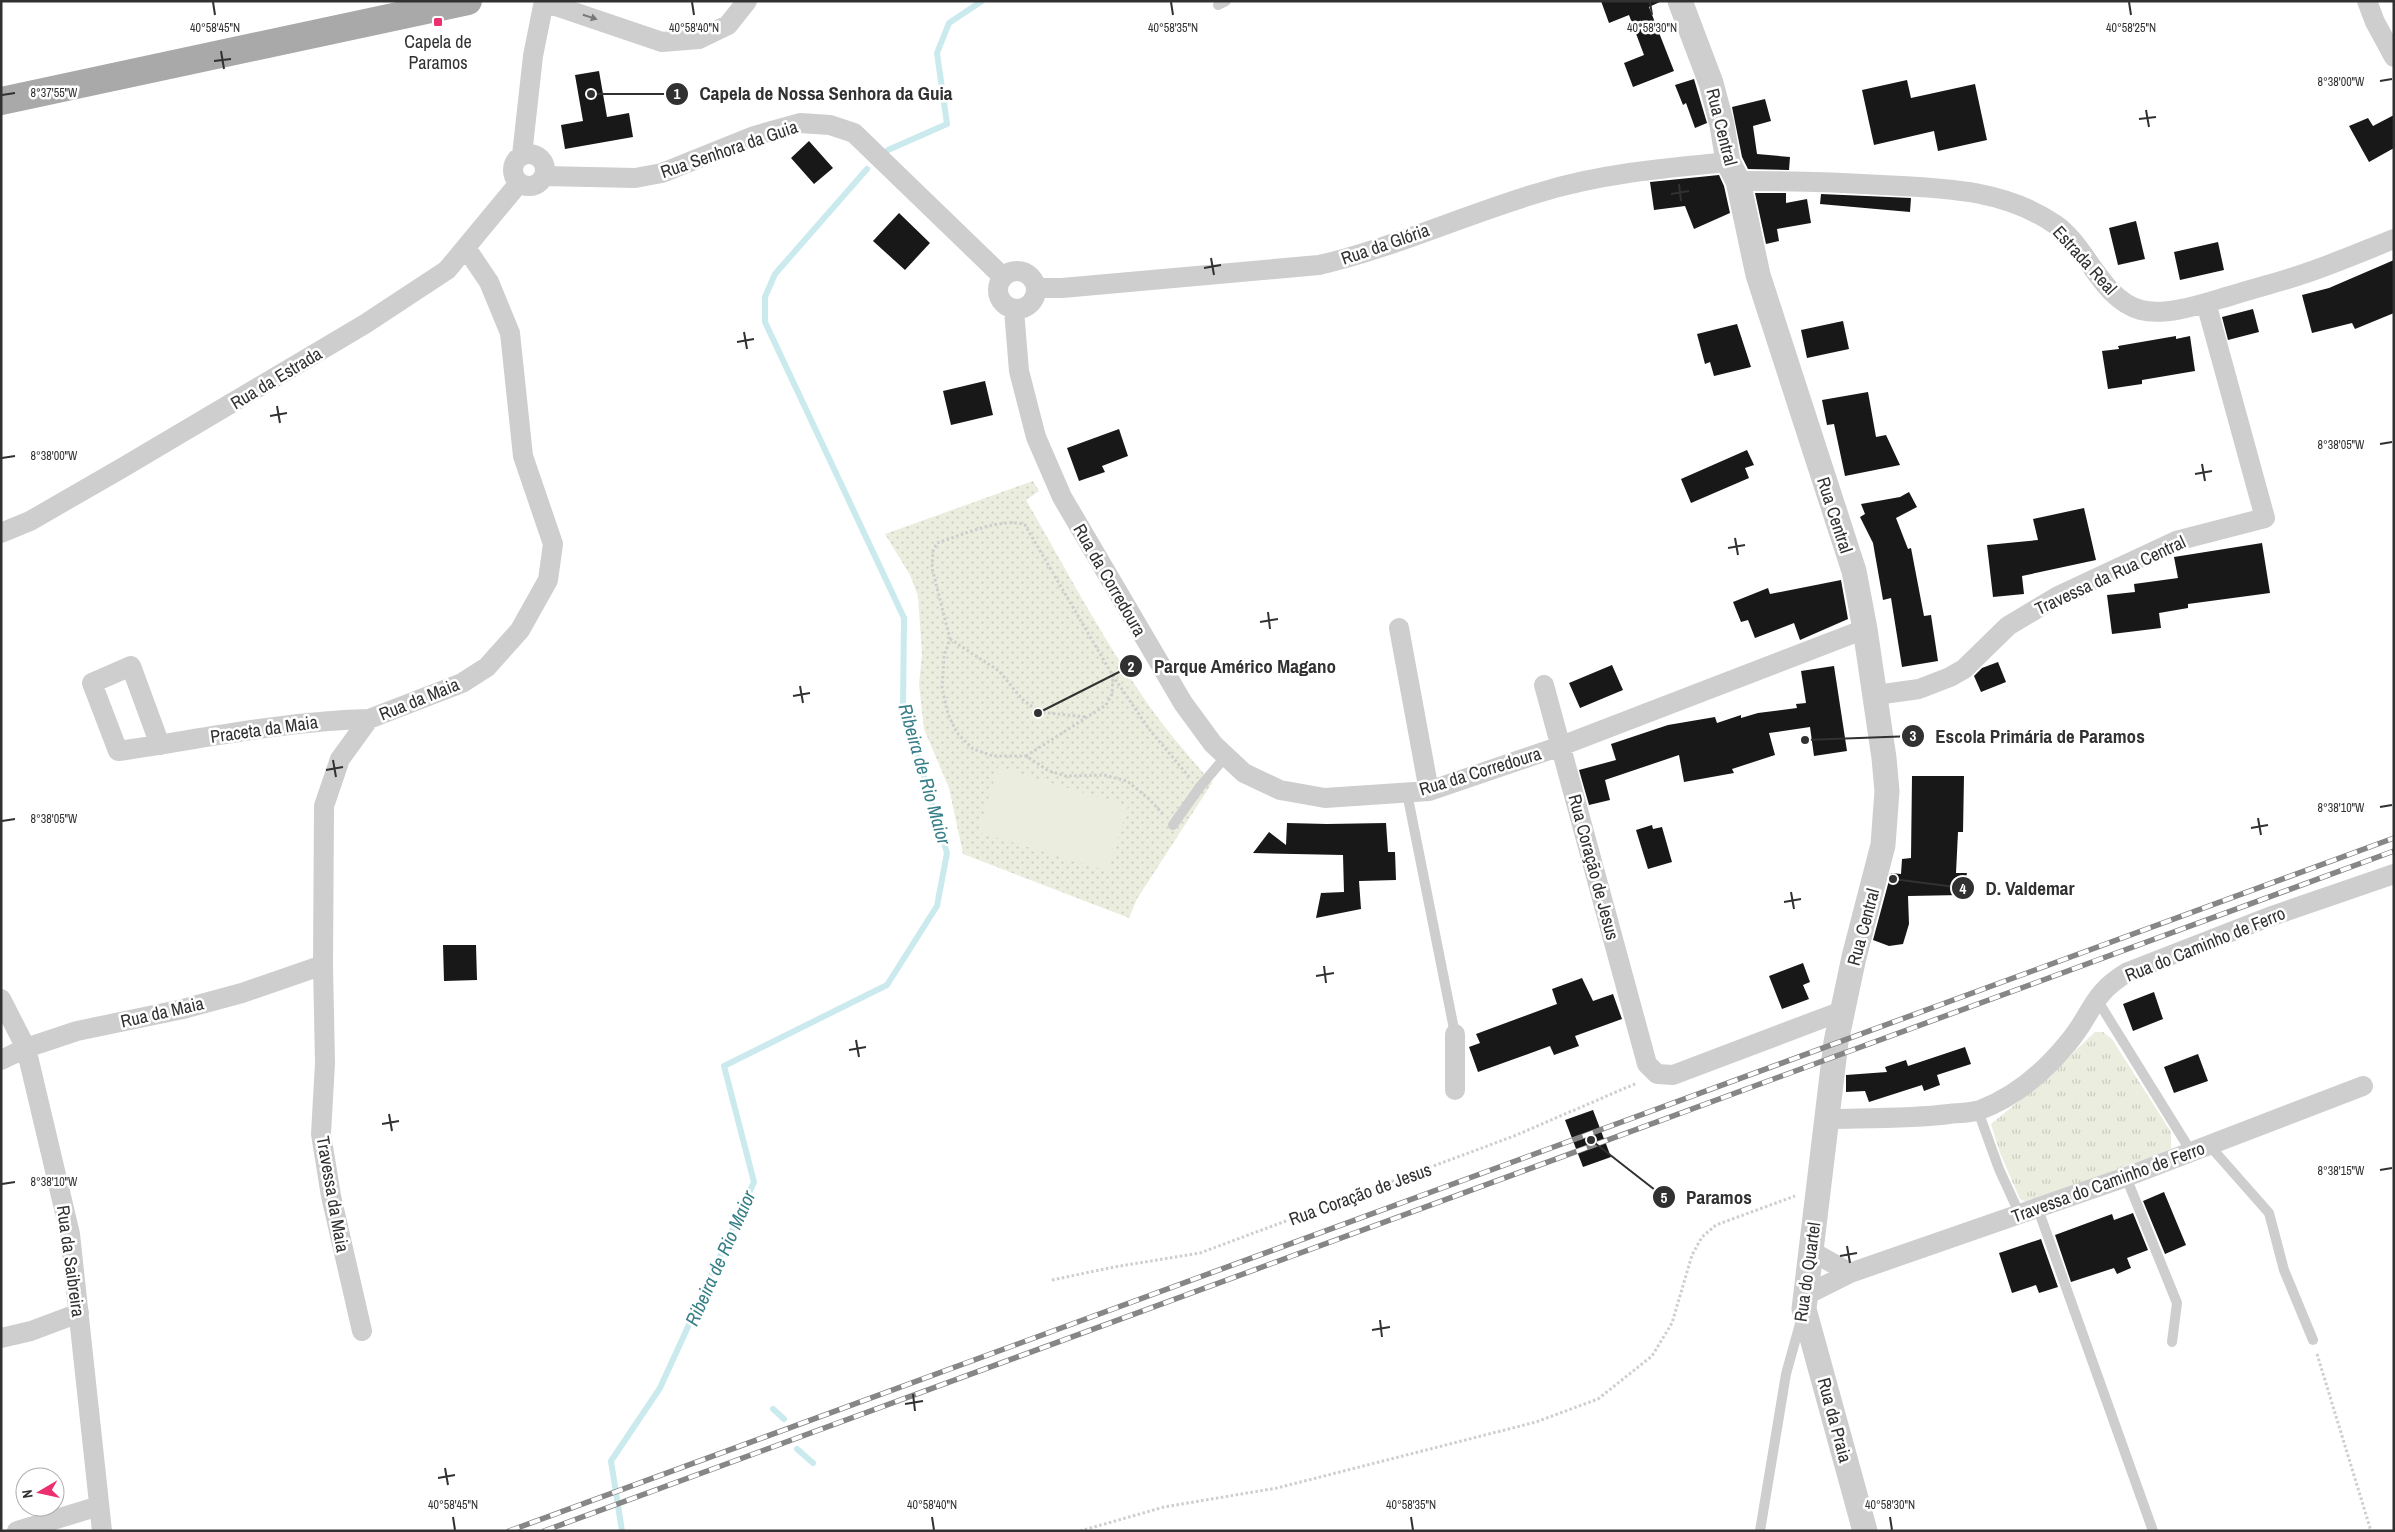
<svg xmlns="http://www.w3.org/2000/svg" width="2395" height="1532" font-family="'Archivo Narrow',sans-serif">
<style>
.grass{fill:url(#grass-tufts)}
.park{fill:url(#park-dots)}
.pitch{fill:#ebeede}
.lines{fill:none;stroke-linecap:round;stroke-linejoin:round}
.stream{stroke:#caeaee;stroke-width:6}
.building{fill:#181818}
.path{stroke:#cecece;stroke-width:3;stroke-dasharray:2.5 2.5;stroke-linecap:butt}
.service{stroke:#cecece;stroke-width:10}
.minor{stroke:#cecece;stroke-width:20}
.tertiary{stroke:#cecece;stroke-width:25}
.primary{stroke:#a9a9a9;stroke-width:28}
.rail-casing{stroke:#868686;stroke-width:5.5}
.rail{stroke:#fff;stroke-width:4;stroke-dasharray:11;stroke-linecap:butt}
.oneway{fill:#787878}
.ticks{fill:none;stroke:#313131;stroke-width:2}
.poi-dot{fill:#eb2f6f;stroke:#fff;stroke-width:2}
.labels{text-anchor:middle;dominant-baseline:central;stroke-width:5;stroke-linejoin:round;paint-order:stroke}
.poi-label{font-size:18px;fill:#313131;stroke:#fff}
.street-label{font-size:18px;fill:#313131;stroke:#fff}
.water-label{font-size:19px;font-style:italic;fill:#377f89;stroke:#fff}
.ticks-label{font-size:12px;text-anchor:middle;fill:#313131;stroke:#fff;stroke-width:5;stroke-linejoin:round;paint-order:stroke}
.leader{fill:none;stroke:#313131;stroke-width:2}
.callout-dot{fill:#313131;stroke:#fff;stroke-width:2}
.mark-label{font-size:15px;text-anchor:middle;font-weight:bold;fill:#fff}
.callout-label{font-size:19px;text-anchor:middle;font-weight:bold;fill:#313131;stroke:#fff;stroke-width:5;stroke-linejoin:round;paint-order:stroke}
</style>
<defs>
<pattern id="grass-tufts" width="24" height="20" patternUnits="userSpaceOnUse" patternTransform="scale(1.25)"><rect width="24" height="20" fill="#ebeede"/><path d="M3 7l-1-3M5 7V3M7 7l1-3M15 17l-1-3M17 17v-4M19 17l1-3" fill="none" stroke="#cacdbf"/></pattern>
<pattern id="park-dots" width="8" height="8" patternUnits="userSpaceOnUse" patternTransform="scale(1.25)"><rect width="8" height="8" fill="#ebeede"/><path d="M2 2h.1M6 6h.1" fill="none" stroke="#cacdbf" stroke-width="1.8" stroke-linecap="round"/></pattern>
</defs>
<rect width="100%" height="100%" fill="#fff"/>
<path class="grass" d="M2095 1032H2103L2112 1039 2171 1132V1149L2028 1203 2020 1199 2000 1153 1991 1124 2042 1082Z"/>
<path class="park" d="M1033 481 1039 491 1026 500C1064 566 1100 634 1143 697 1164 728 1188 755 1212 783L1137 899 1129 918 963 854 949 788 924 729 919 684 922 654 918 596 910 575 885 534Z"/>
<path class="pitch" d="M998 767 1128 806 1108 871 978 832Z"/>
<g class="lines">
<path class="stream" d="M888 150 947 124 937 53 949 23 982 1
M773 1409 784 1419
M797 1449 813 1463
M622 1531 611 1461 660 1388 754 1182 724 1066 887 985 937 906 947 853 903 707 904 618 765 322V297L775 274 867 169"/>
</g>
<path class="building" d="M1601 1H1662L1649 7 1674 71 1633 87 1624 63 1644 55 1629 15 1609 23Z
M599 71 607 117 629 113 633 137 565 149 561 125 583 121 575 75Z
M1694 79 1707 123 1695 128 1686 103 1683 105 1675 85Z
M1907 80 1911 98 1975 84 1987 140 1938 151 1934 131 1874 145 1862 90Z
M1765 99 1771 121 1753 126 1757 154 1790 157 1789 170 1748 169 1742 157 1732 107Z
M2394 115V148L2369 162 2349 126 2368 118 2373 126Z
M809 141 833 168 814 184 791 158Z
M1719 175 1724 186 1730 213 1694 229 1685 206 1654 210 1650 182Z
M1755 193H1786V203L1807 199 1811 223 1777 229 1779 241 1766 244Z
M1821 194 1911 198 1910 212 1820 204Z
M899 213 930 243 905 270 873 241Z
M2136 221 2145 259 2118 265 2109 228Z
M2218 242 2224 270 2180 280 2174 252Z
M2394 260V313L2355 329 2352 323 2312 333 2302 295 2329 288Z
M2253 309 2259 332 2228 340 2222 317Z
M1843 321 1849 349 1807 358 1801 330Z
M1737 324 1751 367 1714 376 1710 362 1705 364 1697 334Z
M2176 336V339L2190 336 2195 371 2142 380V384L2108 389 2102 351 2119 349 2118 346Z
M985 381 993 415 951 425 943 391Z
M1868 392 1876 437 1886 435 1900 465 1845 476 1834 424 1827 425 1822 400Z
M1119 429 1128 456 1102 466 1105 472 1079 481 1067 448Z
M1747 450 1754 465 1745 468 1749 478 1691 503 1681 479Z
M1909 492 1917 507 1896 518 1908 549 1911 548 1924 616 1931 615 1938 661 1902 667 1891 598 1883 600 1873 543 1860 517 1865 514 1861 504 1900 497Z
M2084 508 2096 560 2022 576 2024 594 1993 597 1987 545 2038 540 2033 519Z
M2262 543 2270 593 2188 604V608L2159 613 2161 628 2112 634 2107 595 2135 592 2134 584 2178 578 2174 557Z
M1841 580 1848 619 1800 640 1794 623 1755 638 1748 620 1741 622 1733 602 1768 588 1770 594Z
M1998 662 2006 682 1981 692 1974 676 1982 668Z
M1612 665 1623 690 1580 708 1569 683Z
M1834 666 1847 751 1814 756 1810 727 1769 733 1775 755 1732 769 1734 773 1684 782 1679 755 1605 780 1610 800 1589 805 1579 770 1616 760 1611 744 1668 725 1715 717 1717 723 1741 715V718L1758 713 1797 708 1796 704 1806 703 1801 671Z
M1912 776H1964L1963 832H1958L1956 873H1967L1962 895 1908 896 1909 924 1903 944 1889 946 1873 940 1891 873 1901 874 1902 859 1911 858Z
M1287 823 1327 824 1386 823 1388 852H1395L1396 880 1359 881 1361 909 1316 918 1321 893 1344 892 1343 855 1253 853 1269 832 1286 845Z
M1652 825 1653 829 1662 827 1672 862 1648 869 1636 830Z
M443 945H476L477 980 444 981Z
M1803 963 1810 982 1803 985 1809 999 1782 1009 1769 976Z
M1582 978 1593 1001 1613 994 1622 1019 1575 1036 1579 1046 1554 1055 1550 1046 1478 1072 1469 1047 1480 1043 1476 1034 1557 1004 1552 989Z
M2154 992 2163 1019 2133 1031 2123 1004Z
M1965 1047 1971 1064 1937 1075 1940 1085 1924 1091 1922 1085 1869 1102 1865 1091 1846 1092V1075L1887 1072 1885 1067 1906 1060 1908 1066Z
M2198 1054 2208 1081 2174 1093 2164 1067Z
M1593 1110 1611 1157 1583 1167 1565 1120Z
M2164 1192 2186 1245 2165 1254 2143 1201Z
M2133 1213 2148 1250 2127 1258 2131 1268 2117 1274 2114 1268 2071 1282 2055 1235 2112 1214 2114 1220Z
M2041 1239 2058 1287 2039 1293 2036 1285 2012 1293 1999 1253Z"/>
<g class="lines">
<path class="path" d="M950 639 999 671 1022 699 1039 712 1087 717
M1026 756 1106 705 1112 694 1113 677
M1163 814 1148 798 1127 781 1104 775 1066 776 1049 771 1026 756H993L973 749 957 733 948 714 942 688 944 656 950 639 932 568 933 551 937 543C960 536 1003 516 1025 525L1113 676 1149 729 1190 778
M1052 1280 1114 1267 1200 1253 1514 1136 1637 1083
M2317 1354 2371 1531
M1080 1531 1164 1507 1277 1488 1536 1422 1598 1399 1652 1356 1672 1323 1692 1255 1702 1237 1716 1225 1795 1196"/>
<path class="service" d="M1218 5 1226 1
M1407 793 1455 1034
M1173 825 1199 788 1226 756
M2096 998 2192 1153
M1978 1111 1999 1169 2020 1215
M2209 1145 2269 1213 2284 1270 2313 1340
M2126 1177 2177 1303 2172 1342
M2038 1209 2153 1531
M1760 1531 1786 1374 1801 1320"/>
<path class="minor" d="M2367 1 2375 22 2394 57
M544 2 662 42 699 39 728 25 747 1
M513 170a16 16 0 1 1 32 0a16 16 0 1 1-32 0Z
M522 155 533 56 544 1
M545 176 635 178 662 173 754 136 800 123 830 125 854 133 1003 277
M1738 181C1787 181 1834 182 1882 185 1943 188 2005 189 2056 225 2088 248 2101 299 2141 310 2167 317 2208 302 2233 295 2258 287 2284 281 2309 272 2338 262 2366 250 2394 239
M998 290a19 19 0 1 1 38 0a19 19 0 1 1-38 0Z
M1036 288H1062L1319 265C1393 248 1464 215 1538 193 1599 174 1664 168 1728 162
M1014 310 1019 371 1036 437 1062 497 1183 703 1213 744 1244 773 1280 790 1325 798 1429 791 1561 746 1865 629
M1 533 30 521 122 468 365 324 447 270 519 183
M1399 628 1429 791
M1544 685 1647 1064 1657 1074 1673 1075 1842 1011
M1876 695 1919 689 1950 677 1964 669 2008 626 2058 596 2176 541 2265 518 2206 303
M160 745 131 666 92 683 118 751C201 739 285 721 369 719
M323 965 325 1063 321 1134 331 1196 362 1331
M1 999 26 1048 70 1234 102 1531
M1455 1034V1090
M1 1060 26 1048 77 1031 183 1009 242 993 323 965 324 806 340 759 369 719 462 683 487 667 520 630 548 580 553 544 523 456 510 333 489 282 466 248
M1827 1119C1868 1118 1909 1119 1949 1114 1959 1113 1971 1113 1980 1110 2014 1097 2044 1072 2067 1044 2092 1016 2090 994 2128 972L2269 917 2394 874
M1811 1251 1850 1273
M1806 1295 1850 1273 2126 1177 2363 1086
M1 1338 31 1331 79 1313
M17 1531 99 1506"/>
<path class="tertiary" d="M1680 1 1711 83 1722 125 1728 162 1738 181 1758 275 1854 571 1865 629 1884 758 1887 791 1883 845 1854 957 1836 1042 1804 1309 1865 1531"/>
<path class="primary" d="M1 101 468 1"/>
<defs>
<path id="rail" d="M509 1531 2394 838
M544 1531 2394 851"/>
</defs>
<use href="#rail" class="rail-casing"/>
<use href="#rail" class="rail"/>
</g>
<defs><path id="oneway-solid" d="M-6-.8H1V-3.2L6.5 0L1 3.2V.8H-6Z" transform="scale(1.25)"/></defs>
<use class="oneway" href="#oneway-solid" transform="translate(590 17) rotate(18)"/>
<path class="ticks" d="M213 2 215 15M692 2 694 15M1171 2 1173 15M1650 2 1652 15M2129 2 2131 15M221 51 224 69M214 61 231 59M2380 81 2392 79M2 95 15 93M2146 110 2149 127M2139 119 2156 117M1679 184 1681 201M1671 194 1689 191M1211 258 1214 275M1204 268 1221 265M744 332 747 349M737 342 754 339M277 406 280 423M270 416 287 413M2380 444 2392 442M2 458 15 456M2202 464 2205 481M2195 474 2212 471M1735 538 1738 555M1728 548 1745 545M1268 612 1270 629M1260 622 1278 619M800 686 803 703M793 696 810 693M333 760 336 777M326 770 343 767M2380 807 2392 805M2258 818 2261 835M2 821 15 819M2251 828 2268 825M1791 892 1794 909M1784 902 1801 899M1324 966 1326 983M1316 976 1334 973M856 1040 859 1057M849 1050 866 1047M389 1114 392 1131M382 1124 399 1121M2380 1170 2392 1168M2 1184 15 1182M1847 1246 1850 1263M1840 1256 1857 1253M1380 1320 1382 1337M1372 1330 1390 1327M913 1394 915 1411M905 1404 923 1401M445 1468 448 1485M438 1478 455 1475M453 1517 455 1530M932 1517 934 1530M1411 1517 1413 1530M1890 1517 1892 1530"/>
<rect class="poi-dot" x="433" y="17" width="10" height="10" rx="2.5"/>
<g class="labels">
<g class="poi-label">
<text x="438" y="41">Capela de<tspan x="438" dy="21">Paramos</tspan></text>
</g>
<g class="street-label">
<text transform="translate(1722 127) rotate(76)">Rua Central</text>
<text transform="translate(729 149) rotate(-19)">Rua Senhora da Guia</text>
<text transform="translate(1385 244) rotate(-19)">Rua da Glória</text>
<text transform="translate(2085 260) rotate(48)">Estrada Real</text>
<text transform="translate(276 378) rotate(-31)">Rua da Estrada</text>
<text transform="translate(1835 515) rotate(72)">Rua Central</text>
<text transform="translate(2110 575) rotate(-25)">Travessa da Rua Central</text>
<text transform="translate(1110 580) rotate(60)">Rua da Corredoura</text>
<text transform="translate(419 699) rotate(-22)">Rua da Maia</text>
<text transform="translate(264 729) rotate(-8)">Praceta da Maia</text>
<text transform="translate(1480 771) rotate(-17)">Rua da Corredoura</text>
<text transform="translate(1594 867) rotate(75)">Rua Coração de Jesus</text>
<text transform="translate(1863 927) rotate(-75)">Rua Central</text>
<text transform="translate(2205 944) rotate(-22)">Rua do Caminho de Ferro</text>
<text transform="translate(162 1012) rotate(-13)">Rua da Maia</text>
<text transform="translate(2108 1182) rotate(-20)">Travessa do Caminho de Ferro</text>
<text transform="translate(333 1194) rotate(80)">Travessa da Maia</text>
<text transform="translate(1360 1194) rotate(-20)">Rua Coração de Jesus</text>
<text transform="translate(71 1261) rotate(82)">Rua da Saibreira</text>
<text transform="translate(1807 1272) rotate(-82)">Rua do Quartel</text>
<text transform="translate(1835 1420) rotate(75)">Rua da Praia</text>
</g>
<g class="water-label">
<text transform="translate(925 774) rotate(74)">Ribeira de Rio Maior</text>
<text transform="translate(720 1258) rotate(-66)">Ribeira de Rio Maior</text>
</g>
</g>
<g class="ticks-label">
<text x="215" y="32">40°58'45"N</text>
<text x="694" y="32">40°58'40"N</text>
<text x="1173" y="32">40°58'35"N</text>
<text x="1652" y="32">40°58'30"N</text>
<text x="2131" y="32">40°58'25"N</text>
<text x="2341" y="86">8°38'00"W</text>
<text x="54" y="97">8°37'55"W</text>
<text x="2341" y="449">8°38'05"W</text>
<text x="54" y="460">8°38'00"W</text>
<text x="2341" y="812">8°38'10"W</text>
<text x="54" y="823">8°38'05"W</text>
<text x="2341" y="1175">8°38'15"W</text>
<text x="54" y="1186">8°38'10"W</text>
<text x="453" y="1509">40°58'45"N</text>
<text x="932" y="1509">40°58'40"N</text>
<text x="1411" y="1509">40°58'35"N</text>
<text x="1890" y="1509">40°58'30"N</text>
</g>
<path class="leader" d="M591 94L677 94M1038 713L1131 666M1805 740L1913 736M1893 879L1963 888M1591 1140L1664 1197"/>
<g class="callout-dot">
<circle cx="591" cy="94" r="5"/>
<circle cx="1038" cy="713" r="5"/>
<circle cx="1805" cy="740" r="5"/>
<circle cx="1893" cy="879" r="5"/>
<circle cx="1591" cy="1140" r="5"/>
<circle cx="677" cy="94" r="12"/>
<circle cx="1131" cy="666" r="12"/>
<circle cx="1913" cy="736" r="12"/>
<circle cx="1963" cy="888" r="12"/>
<circle cx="1664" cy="1197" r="12"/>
</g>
<g class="mark-label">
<text x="677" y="99">1</text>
<text x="1131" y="672">2</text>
<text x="1913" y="741">3</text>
<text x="1963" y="894">4</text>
<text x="1664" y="1203">5</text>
</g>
<g class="callout-label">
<text x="826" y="100">Capela de Nossa Senhora da Guia</text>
<text x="1245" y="673">Parque Américo Magano</text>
<text x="2040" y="743">Escola Primária de Paramos</text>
<text x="2030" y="895">D. Valdemar</text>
<text x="1719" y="1204">Paramos</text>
</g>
<rect width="2395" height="1532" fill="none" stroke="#313131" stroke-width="5"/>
<g transform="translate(40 1492) rotate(261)"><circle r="24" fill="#ffffff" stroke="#adadad"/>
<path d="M0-4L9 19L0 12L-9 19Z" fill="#eb2f6f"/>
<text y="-8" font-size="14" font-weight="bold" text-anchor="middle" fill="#313131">N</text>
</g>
</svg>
